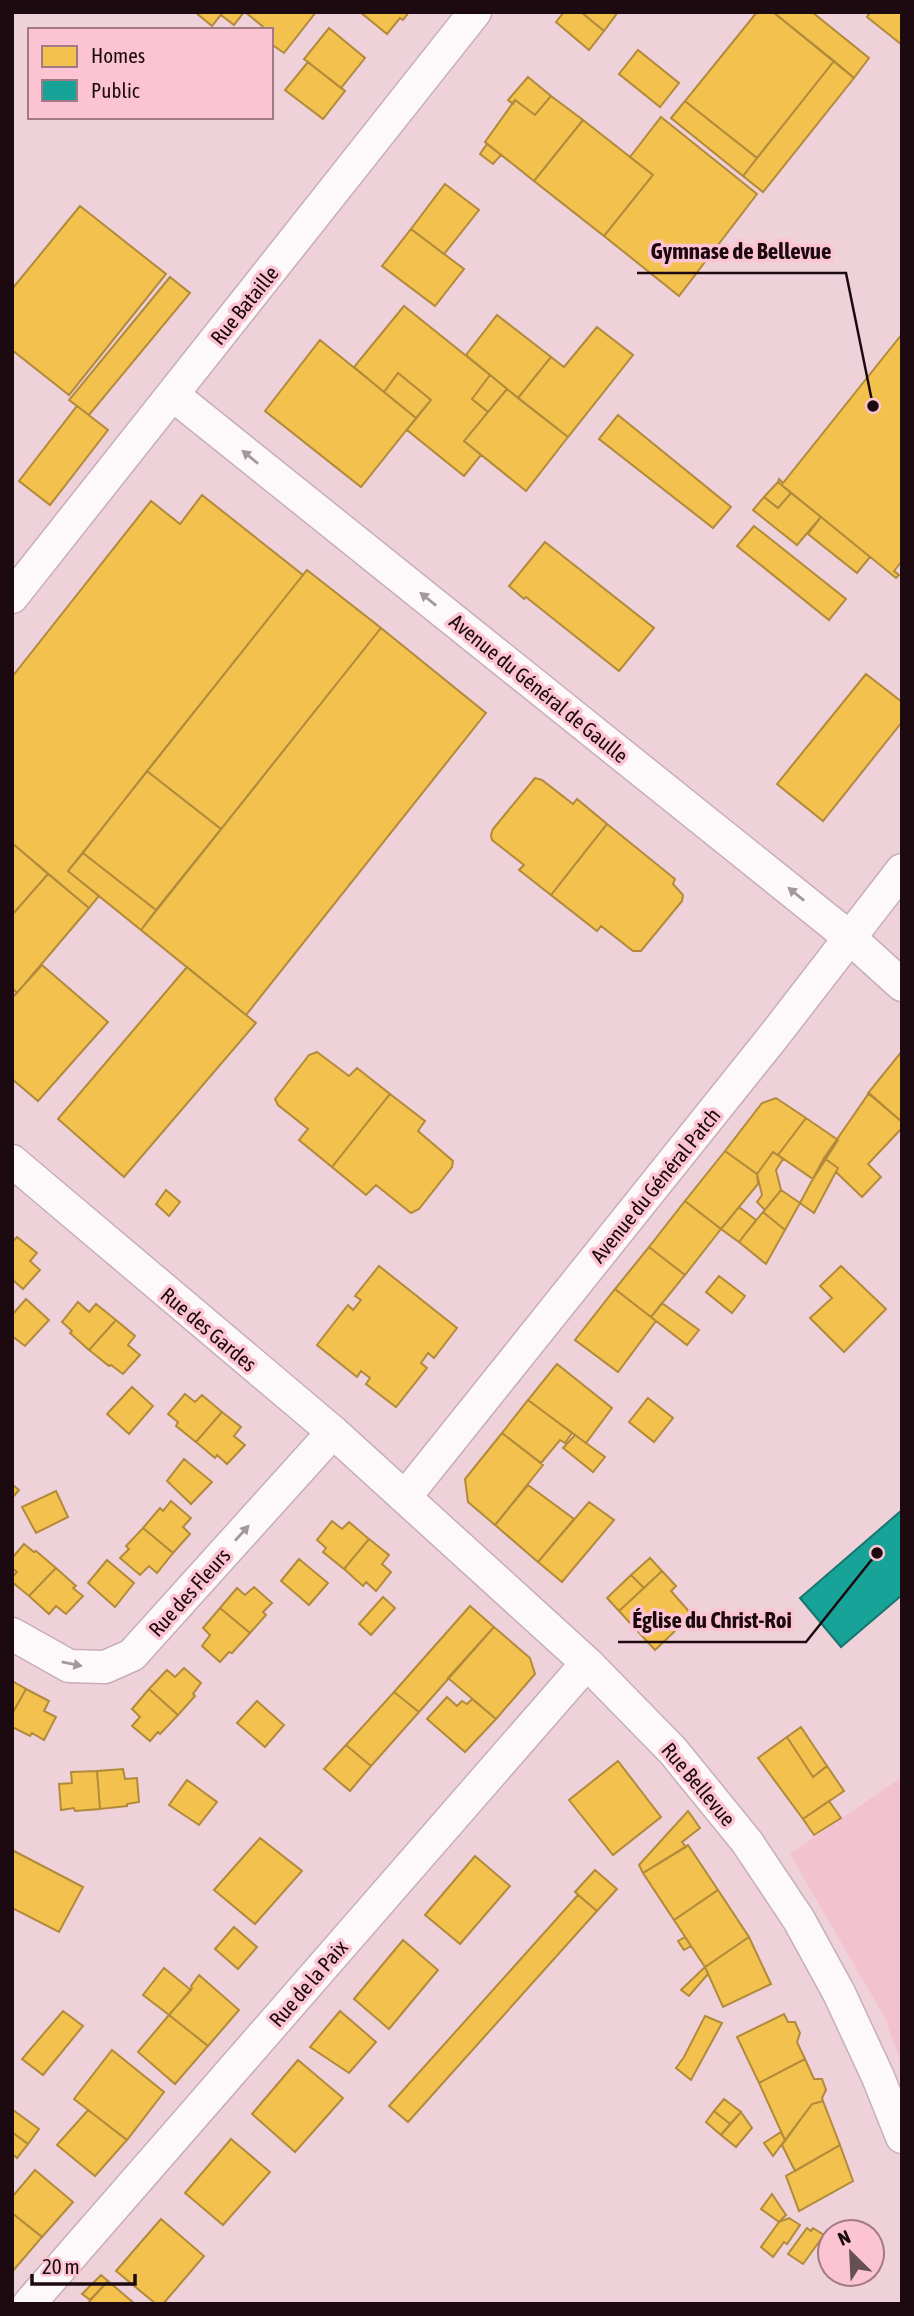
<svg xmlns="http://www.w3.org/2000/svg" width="914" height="2316" font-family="'Asap Condensed',sans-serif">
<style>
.built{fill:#f3c2d0}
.homes{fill:#f2c14e;stroke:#b28a3b;stroke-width:2}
.public{fill:#17a398;stroke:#18756f;stroke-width:2}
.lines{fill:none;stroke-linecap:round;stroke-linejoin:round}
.minor-casing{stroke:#c6afb6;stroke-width:35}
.minor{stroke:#fdf8f9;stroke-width:32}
.oneway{fill:#a3999c}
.labels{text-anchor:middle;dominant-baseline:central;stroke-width:7;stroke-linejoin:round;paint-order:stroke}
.street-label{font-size:21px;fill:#1c0a10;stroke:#fcc4d3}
.leader{fill:none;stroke:#1c0a10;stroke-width:2.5}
.callout-dot{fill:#1c0a10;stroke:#fcc4d3;stroke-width:2.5}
.callout-label{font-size:23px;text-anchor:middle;font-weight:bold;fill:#1c0a10;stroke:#fcc4d3;stroke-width:7;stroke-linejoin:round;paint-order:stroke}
</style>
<rect width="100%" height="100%" fill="#efd1d9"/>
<path class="built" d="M902 1777V2066L885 2018 790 1854Z"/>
<path class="homes" d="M195 12H223L212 26Z
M223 12H244L234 25 221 15Z
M245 12H316L284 53 271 44V30H267Z
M360 12H409L403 20 400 18 387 34Z
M564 12H581L604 31 589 50 556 22Z
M581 12H618L604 31Z
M757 12H773L834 61 757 158 685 101Z
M773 12H812L869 58 854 78Z
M870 12H902V45L867 17Z
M329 28 365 58 341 88 304 59Z
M638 50 679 83 660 107 619 74Z
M834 61 854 78 763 192 743 176Z
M308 62 345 91 323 119 285 90Z
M528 77 551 96 535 115 515 100 513 104 508 100Z
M551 96 583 120 534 181 485 142 515 100 535 115Z
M685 101 757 158 743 176 671 118Z
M661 117 757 194 679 296 604 236 653 175 630 157Z
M583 120 653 175 604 236 534 181Z
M487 144 501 155 493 164 480 154Z
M445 184 479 210 444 254 411 229Z
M80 206 166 274 69 395 12 350V289Z
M411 229 464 269 435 306 382 266Z
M170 277 190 293 89 415 69 400Z
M404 306 490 375 472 399 488 412 464 441 481 455 464 476 407 430 431 400 398 373 384 392 354 367Z
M497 315 551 357 518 398 466 355Z
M597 327 633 355 568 437 518 398 551 357 564 367Z
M902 334V561L894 571 899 575 896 578 778 482 779 479 783 483Z
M320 340 416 418 361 487 265 411Z
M398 373 431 400 416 418 384 392Z
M490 375 507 389 488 412 472 399Z
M507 389 568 437 526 491 464 441Z
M77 406 108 430 50 505 19 481Z
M618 415 731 507 713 528 599 439Z
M778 482 791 493 778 508 764 497Z
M791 493 821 517 797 545 753 510 764 497 778 508Z
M202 495 303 575 68 871 99 896 89 908 12 843V677L151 501 180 524Z
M821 517 870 557 857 573 808 534Z
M754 526 846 599 829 620 737 546Z
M545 542 654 628 619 671 526 597 524 599 509 586Z
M307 570 381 628 221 829 147 771Z
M381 628 486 713 246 1015 141 930Z
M866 674 902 702V722L823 821 777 784Z
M147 771 221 829 156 910 83 853Z
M535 778 542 780 573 804 577 799 607 824 551 895 519 870 524 865 492 840 491 835 493 829Z
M607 824 675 879 673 884 683 895 682 901 641 951H633L601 926 597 931 551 895Z
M12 843 48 874 13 914H12Z
M83 853 156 910 141 930 68 871Z
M48 874 89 908 17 993 12 988V915Z
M42 965 108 1022 38 1101 12 1079V998Z
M187 967 256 1023 124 1177 58 1119Z
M902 1051V1122L868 1093Z
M317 1052 349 1076 357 1068 390 1094 332 1167 299 1140 308 1129 278 1105 275 1099 309 1055Z
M869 1093 902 1122V1128L868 1164 881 1177 862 1197 836 1172 838 1168 824 1158Z
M390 1094 425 1121 418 1131 453 1161 452 1167 419 1209 411 1213 376 1185 366 1195 332 1167Z
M776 1098 806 1118 778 1155 773 1152 757 1174 725 1151 762 1103Z
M806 1118 838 1140 813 1179 778 1155Z
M725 1151 757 1174 758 1184 721 1229 685 1201Z
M773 1152 783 1159 776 1170 781 1190 765 1210 757 1202 762 1195 757 1174Z
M824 1158 838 1168 814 1213 800 1203Z
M166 1190 180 1202 169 1216 156 1204Z
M781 1190 800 1203 785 1230 763 1212Z
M685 1201 721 1229 685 1275 649 1247Z
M739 1207 756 1220 739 1242 721 1229Z
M763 1212 785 1230 766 1264 739 1242Z
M17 1237 37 1253 30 1261 40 1270 23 1289 14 1281 12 1282V1242Z
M649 1247 685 1275 651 1317 615 1289Z
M379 1266 457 1328 434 1358 428 1353 421 1363 427 1368 396 1407 366 1384 370 1378 361 1371 357 1377 317 1345 348 1305 353 1310 361 1300 355 1296Z
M841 1266 886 1309 844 1352 810 1318 832 1298 820 1286Z
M719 1276 745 1296 732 1313 706 1292Z
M615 1289 656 1321 618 1372 575 1340Z
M26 1299 49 1320 25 1346 12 1336V1315Z
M78 1302 89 1312 96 1304 116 1320 89 1350 70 1333 72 1331 62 1322Z
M662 1303 699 1330 687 1345 651 1317Z
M116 1320 135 1336 128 1345 140 1355 123 1374 111 1365 109 1366 89 1350Z
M557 1364 612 1408 586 1443 528 1400Z
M132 1387 153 1406 129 1434 107 1414Z
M185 1394 195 1402 202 1395 222 1412 196 1442 176 1426 178 1422 168 1414Z
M648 1398 673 1418 654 1442 629 1422Z
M528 1400 572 1433 565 1443 560 1440 541 1463 502 1433Z
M222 1412 241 1427 234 1436 245 1445 227 1464 217 1455 215 1458 196 1442Z
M502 1433 543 1465 495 1525 468 1502 465 1479Z
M575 1435 605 1457 593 1472 563 1448Z
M184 1459 212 1482 191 1504 167 1481Z
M12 1484 19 1490 12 1498Z
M528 1485 574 1519 538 1562 495 1525Z
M56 1491 68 1517 36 1533 22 1507Z
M171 1501 191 1518 183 1527 190 1534 173 1553 143 1528 160 1508 163 1511Z
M589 1502 614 1520 562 1582 538 1562Z
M332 1521 342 1529 349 1522 369 1539 344 1569 323 1552 326 1548 317 1540Z
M143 1528 173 1553 157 1573 149 1566 140 1575 120 1558 129 1549 126 1546Z
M369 1539 389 1555 382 1564 391 1572 376 1591 366 1582 363 1586 344 1569Z
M24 1544 34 1552 36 1551 56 1568 29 1596 12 1582V1577L17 1572 12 1568V1558Z
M650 1558 662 1571 644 1588 631 1575Z
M299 1559 328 1583 309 1605 281 1581Z
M107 1560 134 1583 115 1607 88 1583Z
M56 1568 76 1586 73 1588 83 1596 66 1614 56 1606 49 1614 29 1596Z
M662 1571 676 1586 671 1591 692 1615 655 1650 619 1611Z
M631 1575 644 1588 619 1611 607 1598Z
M254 1587 272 1603 263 1612 266 1615 250 1633 220 1608 237 1588 245 1595Z
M383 1597 395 1608 371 1635 359 1624Z
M470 1606 494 1627 419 1712 394 1692Z
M220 1608 250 1633 232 1653 229 1652 220 1662 202 1646 210 1635 203 1628Z
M494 1627 530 1658 535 1674 496 1719 448 1678Z
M184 1668 201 1683 193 1694 195 1696 178 1715 149 1689 167 1670 175 1677Z
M12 1681 26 1689 12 1714Z
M26 1689 49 1701 44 1711 56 1717 44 1740 32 1733 30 1736 12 1727V1714Z
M149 1689 178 1715 160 1734 158 1732 150 1741 132 1726 140 1717 132 1709Z
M394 1692 419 1712 371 1766 346 1745Z
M447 1697 457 1706 462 1701 467 1704 472 1699 496 1719 465 1752 427 1719Z
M257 1701 284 1725 265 1747 237 1723Z
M801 1727 827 1766 813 1777 787 1737Z
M787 1737 813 1777 827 1766 844 1791 803 1819 758 1758Z
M346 1745 371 1766 350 1791 324 1769Z
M618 1761 661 1817 613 1855 569 1800Z
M123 1769 125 1779 137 1778 139 1802 127 1804V1806L100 1809 97 1771Z
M97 1771 100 1809 75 1811 74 1808 61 1810 59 1784 72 1783 71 1772Z
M187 1780 217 1802 199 1825 169 1805Z
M829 1801 841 1818 814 1835 803 1819Z
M688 1811 700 1828 682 1842 686 1847 643 1873 639 1865Z
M260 1838 302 1871 255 1924 214 1890Z
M688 1845 718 1890 674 1920 643 1873Z
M12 1850 83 1887 59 1932 12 1908Z
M475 1856 510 1886 460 1944 425 1915Z
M595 1870 617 1889 597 1911 575 1892Z
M718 1890 749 1937 705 1967 674 1920Z
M578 1895 597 1911 408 2122 389 2106Z
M234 1927 257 1947 238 1969 215 1949Z
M685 1937 691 1946 684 1950 678 1941Z
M749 1937 771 1984 723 2007 705 1967Z
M403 1940 438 1970 389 2029 354 1999Z
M705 1967 708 1974 689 1996 681 1990Z
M164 1968 191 1990 169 2015 143 1995Z
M199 1975 239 2010 208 2046 169 2015 192 1988 191 1986Z
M63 2011 83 2026 43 2075 22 2059Z
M340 2011 376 2042 349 2073 310 2047Z
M784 2014 788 2022H795L800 2033 797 2042 805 2059 759 2083 737 2037Z
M169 2015 208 2046 175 2084 138 2052Z
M705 2016 722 2023 691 2080 676 2068 684 2057Z
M112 2050 164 2092 127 2140 74 2099Z
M805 2059 814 2079H822L826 2090 822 2098 823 2101 812 2104 785 2140 759 2083Z
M298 2060 343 2098 295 2152 252 2114Z
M724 2099 741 2112 730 2124 714 2111Z
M823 2101 840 2145 795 2171 782 2145 812 2104Z
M13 2110 39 2129 28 2144 12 2132Z
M88 2110 127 2140 95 2176 57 2145Z
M714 2111 730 2124 721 2135 706 2122Z
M741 2112 752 2128 736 2147 721 2135Z
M12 2132 28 2144 17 2158 12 2154Z
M781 2132 785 2140 773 2156 764 2143Z
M231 2139 270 2172 223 2225 185 2193Z
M840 2145 853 2181 799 2211 786 2176Z
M35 2170 73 2202 42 2237 12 2213V2197Z
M772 2194 786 2215 779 2222 761 2209Z
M12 2213 42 2237 12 2272Z
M789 2218 800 2225 787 2244 784 2242 773 2257 761 2247 779 2222Z
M161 2219 204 2256 163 2304H156L116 2271Z
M807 2228 811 2231 813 2228 824 2235 803 2264 788 2254Z
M101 2275 108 2281 90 2300 82 2294Z
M108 2281 135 2304H87Z"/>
<path class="public" d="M902 1510V1595L841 1647 800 1598Z"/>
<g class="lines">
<defs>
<path id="minor" d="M173 395 849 937 902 985
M12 597 475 12
M12 1161 333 1432 587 1663 673 1751 747 1842 799 1920 839 1993 878 2077 902 2137
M405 1497 773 1037 902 870
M12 1634 69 1666 105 1667 132 1655 333 1432
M29 2304 587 1663"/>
</defs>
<use href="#minor" class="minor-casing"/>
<use href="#minor" class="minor"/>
</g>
<defs><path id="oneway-solid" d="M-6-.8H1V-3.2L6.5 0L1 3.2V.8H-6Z" transform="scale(1.75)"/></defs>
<g class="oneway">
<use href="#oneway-solid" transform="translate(250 457) rotate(-141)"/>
<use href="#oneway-solid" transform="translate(428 599) rotate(-141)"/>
<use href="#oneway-solid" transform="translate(796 894) rotate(-141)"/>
<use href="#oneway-solid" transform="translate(242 1533) rotate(-48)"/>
<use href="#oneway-solid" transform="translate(72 1664) rotate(12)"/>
</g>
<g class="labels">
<g class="street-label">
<text transform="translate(244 305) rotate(-51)">Rue Bataille</text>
<text transform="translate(539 688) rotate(39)">Avenue du Général de Gaulle</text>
<text transform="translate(655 1185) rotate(-51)">Avenue du Général Patch</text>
<text transform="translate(209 1329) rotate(40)">Rue des Gardes</text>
<text transform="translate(189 1592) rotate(-48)">Rue des Fleurs</text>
<text transform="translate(699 1784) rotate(50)">Rue Bellevue</text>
<text transform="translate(308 1983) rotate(-49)">Rue de la Paix</text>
</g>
</g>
<path class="leader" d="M873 406L846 273H637M877 1553L806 1642H618"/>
<g class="callout-dot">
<circle cx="873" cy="406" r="7"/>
<circle cx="877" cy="1553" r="7"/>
</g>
<g class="callout-label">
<text x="741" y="259">Gymnase de Bellevue</text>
<text x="712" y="1628">Église du Christ-Roi</text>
</g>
<rect width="914" height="2316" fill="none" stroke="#1c0a10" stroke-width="28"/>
<rect x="28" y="28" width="245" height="91" fill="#fcc4d3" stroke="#a27a85" stroke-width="2"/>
<rect x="42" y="46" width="35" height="21" fill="#f2c14e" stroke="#a27a85" stroke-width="2"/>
<text x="91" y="63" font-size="21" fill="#1c0a10">Homes</text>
<rect x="42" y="80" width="35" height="21" fill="#17a398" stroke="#a27a85" stroke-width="2"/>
<text x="91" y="98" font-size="21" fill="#1c0a10">Public</text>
<g transform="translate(851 2253) rotate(336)"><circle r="33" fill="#fcc4d3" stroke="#a27a85" stroke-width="2"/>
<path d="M0-5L12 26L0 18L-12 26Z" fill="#665056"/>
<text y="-10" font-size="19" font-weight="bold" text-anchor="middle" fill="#1c0a10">N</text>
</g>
<path d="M32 2274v10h103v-10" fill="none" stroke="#1c0a10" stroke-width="3.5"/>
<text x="42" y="2274" font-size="21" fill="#1c0a10" stroke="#fcc4d3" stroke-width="5" paint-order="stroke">20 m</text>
</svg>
